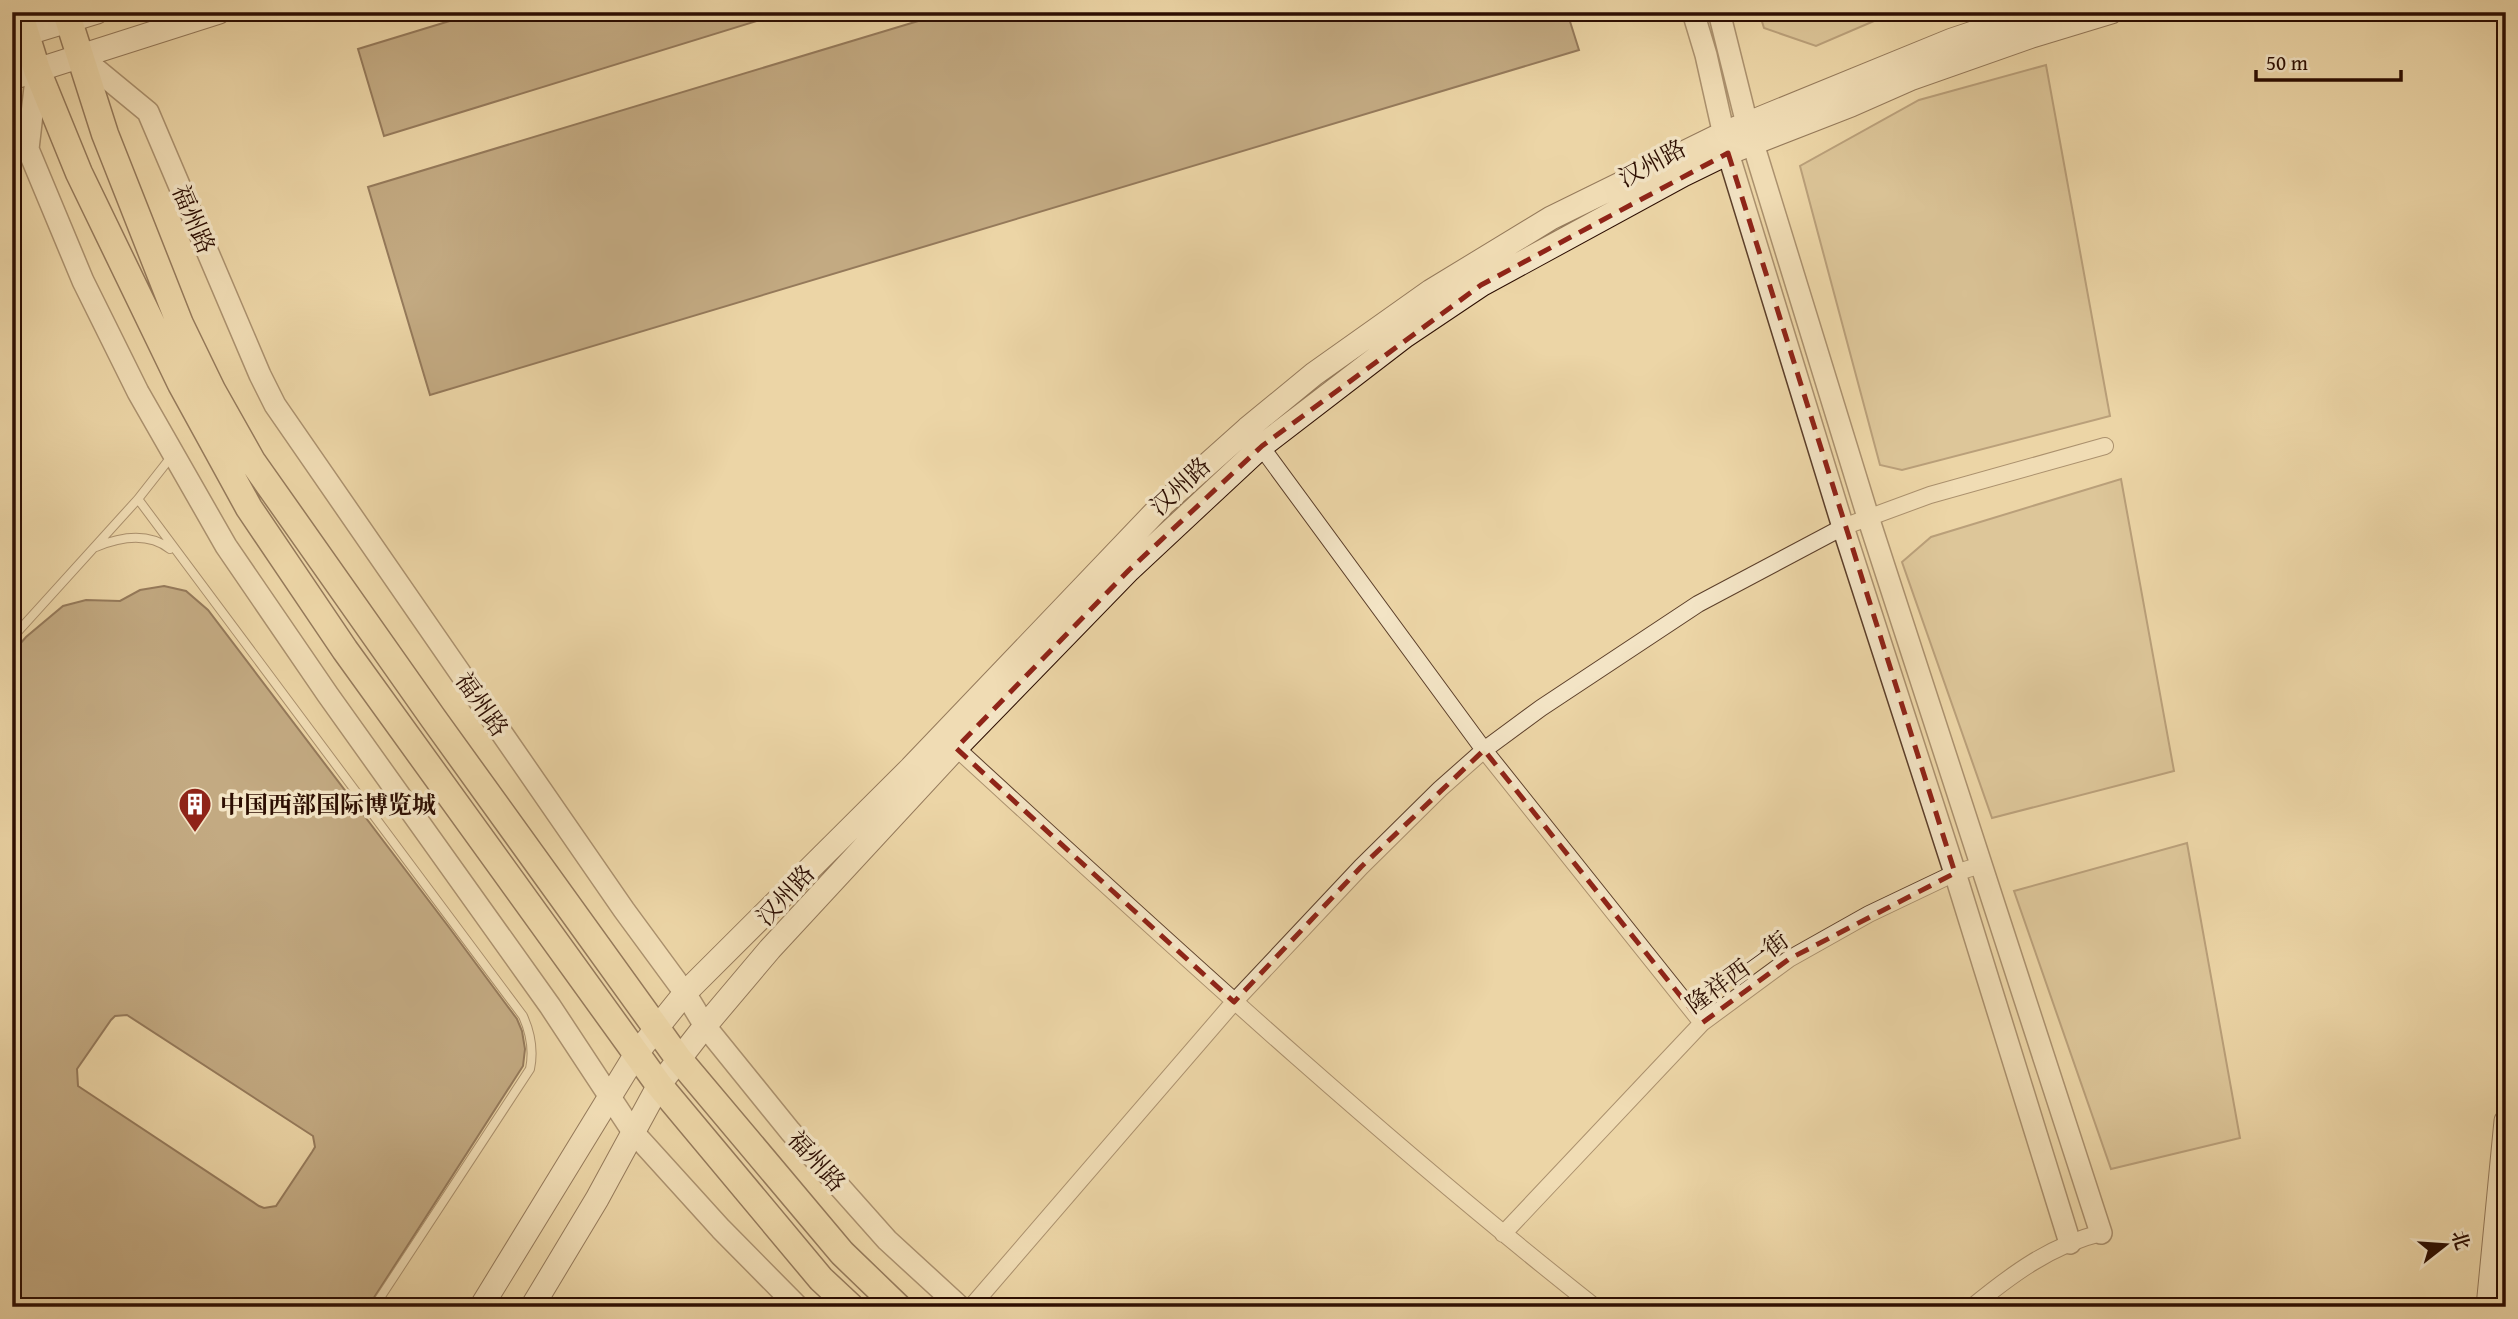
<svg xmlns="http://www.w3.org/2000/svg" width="2518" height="1319" font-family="'Gentium Book Plus','Noto Serif SC',serif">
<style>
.green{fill:#cbb38a;stroke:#7c6046;stroke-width:2}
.building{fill:#907557;stroke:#2c0d01;stroke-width:2;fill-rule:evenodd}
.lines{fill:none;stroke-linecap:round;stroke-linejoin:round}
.service-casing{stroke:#5c3f2a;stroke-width:10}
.minor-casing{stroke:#5c3f2a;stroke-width:18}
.tertiary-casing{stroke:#5c3f2a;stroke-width:24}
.secondary-casing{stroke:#2c0d01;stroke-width:25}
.primary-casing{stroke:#2c0d01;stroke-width:29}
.service{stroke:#f3e4c5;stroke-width:8}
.minor{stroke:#f3e4c5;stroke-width:16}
.tertiary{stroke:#f3e4c5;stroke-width:21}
.secondary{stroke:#f3e4c5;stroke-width:23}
.primary{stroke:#ecd5a6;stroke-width:26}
.marked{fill:none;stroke:#8f2418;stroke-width:5;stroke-dasharray:14 9;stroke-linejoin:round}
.labels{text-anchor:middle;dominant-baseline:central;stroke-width:7;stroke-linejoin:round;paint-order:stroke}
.street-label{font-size:24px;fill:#2c0d01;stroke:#f3e4c5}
.poi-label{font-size:24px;font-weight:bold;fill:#2c0d01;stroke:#f3e4c5;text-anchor:start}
</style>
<rect width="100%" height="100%" fill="#ecd5a6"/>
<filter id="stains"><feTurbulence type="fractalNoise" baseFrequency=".00286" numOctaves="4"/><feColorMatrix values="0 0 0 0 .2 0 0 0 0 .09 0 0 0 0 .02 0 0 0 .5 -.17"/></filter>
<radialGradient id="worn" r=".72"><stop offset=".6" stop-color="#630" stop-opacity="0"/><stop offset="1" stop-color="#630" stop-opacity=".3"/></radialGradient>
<path class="green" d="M1759 12H1895L1816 46 1764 28Z
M2046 65 2110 416 1902 470 1880 465 1800 166 1919 100Z
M2121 479 2174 771 1992 818 1902 562 1931 537Z
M2187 843 2240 1138 2111 1169 2014 891Z"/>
<path class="building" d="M479 12H773V16L384 136 358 49Z
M948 12H1567L1579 50 430 395 368 187Z
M164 586 186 591 208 610 448 926 517 1019 522 1031 525 1049 523 1066 368 1307H12V653L26 637 63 606 86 600 120 601 140 590ZM127 1015 313 1136 315 1147 312 1152 276 1206 264 1208 259 1206 78 1086 77 1069 111 1020 115 1016Z"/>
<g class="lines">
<defs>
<path id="service" d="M138 499 523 1016C531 1034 534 1050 530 1069L374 1307
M96 547C120 537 148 532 170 549
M12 638 138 499 171 457
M378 1302 390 1307"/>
<path id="minor" d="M1257 441 1484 750 1702 1023
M956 748C1165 939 1373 1132 1595 1307
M1503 1234 1702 1023 1789 959 1869 914 1955 873 1981 865
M971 1307 1234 1002 1361 867 1440 789 1484 750 1541 708 1698 604 1843 527 1930 495 2105 446
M1972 1307C2011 1275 2051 1245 2101 1233"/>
<path id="tertiary" d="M1693 12 1706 55 1728 153 1843 527 1955 873 2070 1243
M1719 12 1747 124 1868 517 2101 1233
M80 56 148 112 260 375 275 405 624 910 685 993 705 1026 790 1131 887 1240 960 1307
M37 70 28 149 83 281 138 392 226 546 328 695 550 1006 633 1132 721 1229 798 1307"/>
<path id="secondary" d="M12 38 97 12
M12 78 219 12
M481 1307 636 1054 685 993 911 768 1163 504 1247 429 1314 374 1431 291 1551 218 1722 134 1952 40 2036 12
M532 1307 597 1199 659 1085 705 1026 770 949 956 748 1129 570 1262 446 1405 336 1481 285 1683 175 1728 153 1851 105 1910 79 2032 36 2111 12
M2488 1307 2506 1121"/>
<path id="primary" d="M19 12 37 70 79 173 181 384 249 508 345 650 659 1085 821 1279 851 1307
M66 12 105 134 180 324 212 390 252 461 433 718 678 1058 842 1253 898 1307"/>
</defs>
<use href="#service" class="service-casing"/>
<use href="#minor" class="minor-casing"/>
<use href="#tertiary" class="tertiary-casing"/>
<use href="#secondary" class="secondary-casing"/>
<use href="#primary" class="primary-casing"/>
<use href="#service" class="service"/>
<use href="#minor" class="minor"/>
<use href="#tertiary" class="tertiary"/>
<use href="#secondary" class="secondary"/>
<use href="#primary" class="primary"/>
</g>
<path d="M0 0H2518V1319H0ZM1728 153 1955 873 1789 959 1702 1023 1484 750 1361 867 1234 1002 956 748 1129 570 1262 446 1481 285Z" fill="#ecd5a6" fill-opacity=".55" fill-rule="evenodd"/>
<path class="marked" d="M1728 153 1955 873 1789 959 1702 1023 1484 750 1361 867 1234 1002 956 748 1129 570 1262 446 1481 285Z"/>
<defs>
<symbol id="building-pin" viewBox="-11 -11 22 30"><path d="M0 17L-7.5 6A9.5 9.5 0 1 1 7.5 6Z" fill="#8f2418" stroke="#f3e4c5"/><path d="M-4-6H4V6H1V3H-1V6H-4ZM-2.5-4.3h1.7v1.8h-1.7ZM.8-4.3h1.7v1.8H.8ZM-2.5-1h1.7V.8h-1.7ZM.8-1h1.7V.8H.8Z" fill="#fff"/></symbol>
</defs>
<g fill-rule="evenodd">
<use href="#building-pin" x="176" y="785" width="38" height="52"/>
</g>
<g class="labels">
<g class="street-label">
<text transform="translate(1652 163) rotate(-28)">汉州路</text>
<text transform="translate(194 219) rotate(67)">福州路</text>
<text transform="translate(1180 486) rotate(-43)">汉州路</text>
<text transform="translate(482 704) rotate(55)">福州路</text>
<text transform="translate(785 895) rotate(-47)">汉州路</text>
<text transform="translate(1737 972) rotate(-36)">隆祥西一街</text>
<text transform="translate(817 1161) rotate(48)">福州路</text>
</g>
<g class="poi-label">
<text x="220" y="804">中国西部国际博览城</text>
</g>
</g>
<rect width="2518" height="1319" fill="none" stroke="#ecd5a6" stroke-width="42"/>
<rect x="14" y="14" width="2490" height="1291" fill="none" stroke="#2c0d01" stroke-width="3.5"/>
<rect x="21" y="21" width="2476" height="1277" fill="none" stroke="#2c0d01" stroke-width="2"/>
<g transform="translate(2445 1245) rotate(73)" stroke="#f3e4c5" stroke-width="5" paint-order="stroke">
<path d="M0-5L12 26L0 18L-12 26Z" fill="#2c0d01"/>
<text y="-10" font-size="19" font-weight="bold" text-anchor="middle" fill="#2c0d01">北</text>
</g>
<path d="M2256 70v10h145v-10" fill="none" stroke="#2c0d01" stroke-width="3.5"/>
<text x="2266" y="70" font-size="21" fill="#2c0d01" stroke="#f3e4c5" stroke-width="5" paint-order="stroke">50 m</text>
<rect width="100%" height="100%" filter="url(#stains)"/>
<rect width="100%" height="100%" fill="url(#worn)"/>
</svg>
